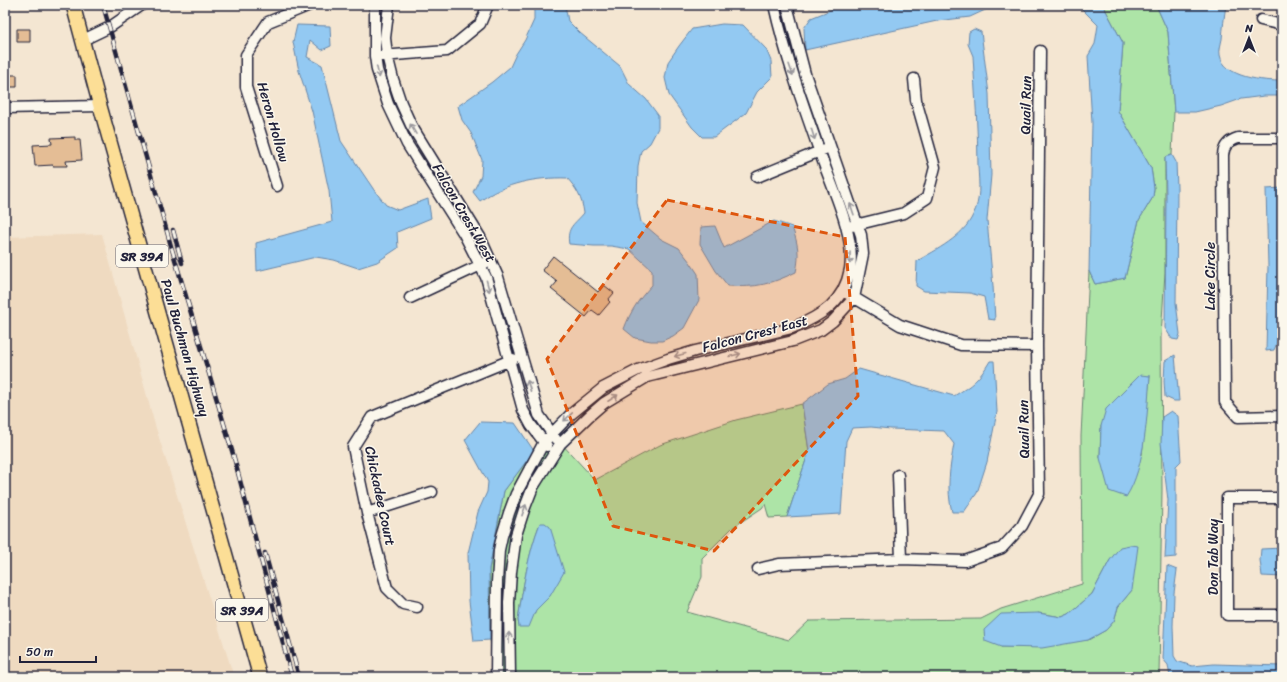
<svg xmlns="http://www.w3.org/2000/svg" width="1287" height="682" font-family="Sriracha,sans-serif">
<style>
.built{fill:#efdac0}
.green{fill:#ade4a7;stroke:#688371;fill-rule:evenodd}
.water{fill:#93c9f2;stroke:#6686a9}
.building{fill:#e4bd95;stroke:#22223b}
.lines{fill:none;stroke-linecap:round;stroke-linejoin:round}
.minor-casing{stroke:#22223b;stroke-width:13}
.major-casing{stroke:#22223b;stroke-width:16}
.minor{stroke:#fbf7ec;stroke-width:10}
.major{stroke:#fcde96;stroke-width:13}
.rail-casing{stroke:#22223b;stroke-width:4.5}
.rail{stroke:#fbf7ec;stroke-width:3;stroke-dasharray:9;stroke-linecap:butt}
.oneway{stroke:#99979c}
.marked{fill:#de560e;fill-opacity:0.2;stroke:#de560e;stroke-width:3;stroke-dasharray:8 5;stroke-linejoin:round}
.labels{text-anchor:middle;dominant-baseline:central;stroke-width:3;stroke-linejoin:round;paint-order:stroke}
.shield{fill:#fbf7ec;stroke:#636270;stroke-width:1}
.shield-label{font-size:13px;font-weight:bold;fill:#22223b}
.street-label{font-size:14px;fill:#22223b;stroke:#fbf7ec}
</style>
<rect width="100%" height="100%" fill="#f4e6d2"/>
<filter id="ink" filterUnits="userSpaceOnUse"><feTurbulence type="fractalNoise" baseFrequency=".025" numOctaves="2"/><feDisplacementMap in="SourceGraphic" scale="8" xChannelSelector="R" yChannelSelector="G"/><feConvolveMatrix kernelMatrix="1 2 1 2 8 2 1 2 1" color-interpolation-filters="sRGB"/></filter>
<g filter="url(#ink)">
<path class="built" d="M102 234 155 425 234 677H5V237Z"/>
<path class="green" d="M1103 5H1156L1168 32 1174 112 1172 155 1165 157V272L1161 337 1162 490 1159 677H496L490 640 489 570 504 491 534 451 559 441 595 480 660 445 736 420 802 404 809 451 787 517 769 518 765 504 762 508 732 528 702 558V577L687 612 789 640 809 621 981 619 1001 609 1082 584 1081 436 1089 271 1095 284 1125 278 1139 220 1153 197 1154 188 1151 168 1118 111 1123 43ZM1150 376 1142 455 1100 458 1101 426ZM540 523 550 596 519 626 518 620C523 587 528 555 540 523ZM1110 560 1132 590 1118 607 1114 621 1106 630 1088 640 1019 647H1001L1038 613 1062 617 1069 614 1092 594Z"/>
<path class="water" d="M534 5H565L568 21 580 33 620 66 629 84 646 99 658 115V128L650 143 641 151 638 166 637 203 641 222 661 239 679 248 690 262 698 274 699 300 684 328 673 336 662 341H651L635 338 624 329C631 310 639 299 652 285V270L629 249 611 246H594L569 244C566 227 575 224 584 213 582 198 577 189 567 178 536 177 505 183 480 201L473 192 481 176 482 160 471 133 462 120 458 106 492 82 510 67 516 54 525 40 534 20Z
M843 5H996L970 17 937 21 805 50 804 28 811 18Z
M1078 5H1103L1123 43 1118 111 1151 168 1154 188 1153 197 1139 220 1125 278 1095 284 1089 271 1092 123 1088 56 1095 44 1098 25Z
M1156 5H1226C1224 17 1223 28 1222 39 1221 44 1219 50 1220 55 1224 78 1264 81 1282 81V96H1264L1241 99 1221 106 1195 112H1174L1168 32Z
M722 24 743 25 766 49 771 61 772 77 757 92 746 113 714 137H702L692 127 669 95 665 78 668 62 679 46 692 29Z
M297 25 330 26 331 46 322 50 310 40 307 57 322 65 341 141 374 190 386 205 398 210 428 199 431 218 397 232 398 248 377 262 358 268 334 260 316 257 257 271 256 243 332 222 329 191 312 111 299 71 293 42Z
M974 29 981 32 989 94 991 175 987 220 993 286 995 320 988 319 984 297 970 293 924 291 916 286 917 261C936 250 963 237 973 215 981 200 979 183 978 167 978 130 975 93 973 56L968 44 969 32Z
M1172 155 1176 162 1177 188 1176 303 1180 334 1178 340 1172 339 1165 328 1166 195 1165 157Z
M1282 188V331L1274 350 1266 351 1268 266 1266 189Z
M774 221 792 227C798 244 800 254 796 272 771 284 757 288 728 286L716 271 700 244 701 227 715 226 724 248Z
M1175 355 1179 401H1174L1165 397 1164 381 1165 361Z
M990 361H994L997 412 987 462 977 493 964 512H952C946 488 950 467 954 444L944 431 891 429 871 427 852 428 846 441 841 514 787 517 809 451 802 404 828 384 845 379 859 369 954 396C972 385 979 380 990 361Z
M1140 375 1150 376C1147 412 1146 467 1126 497L1109 491 1100 458 1101 426 1106 409Z
M1171 411 1178 416 1181 461 1176 466V557L1165 558 1168 500 1161 443 1162 417Z
M480 422 515 423 534 451 504 491 489 569 490 640 474 641 469 601 468 553 478 512 487 492 488 482 465 440Z
M540 523H545L550 527 564 572 550 596 536 610 529 627H519L518 620C523 587 528 554 540 523Z
M1130 545 1138 546 1132 590 1118 607 1114 621 1106 630 1088 640 1042 648 1001 647 985 641 984 630 1001 614 1038 613 1062 617 1069 614 1092 594 1110 560 1120 547Z
M1282 548V577L1262 576 1260 560 1261 549Z
M1167 566 1177 570 1174 593 1173 626 1174 656 1177 661 1192 666 1214 664 1282 666V677H1170L1168 665 1163 659Z"/>
<path class="building" d="M17 29H30V42H17Z
M5 75H17V87H5Z
M75 137V140H80L82 160 66 161 67 166H53V165L35 166 33 145 52 144 51 138Z
M553 256 598 292 604 285 614 293 608 300 610 302 599 315 592 310 586 317 551 289 557 282 542 270Z"/>
<g class="lines">
<defs>
<path id="minor" d="M375 5V56L377 70 388 104 407 144 464 234 486 277 523 410 531 425 547 446
M389 5 385 38 387 55 393 79 401 103 411 125 480 237 498 277 539 415 555 438
M1261 20 1282 25
M83 40 110 27 142 5
M381 56 447 51 480 24 488 5
M5 108 100 106
M1282 138H1238C1229 141 1224 145 1223 155L1225 402 1238 417 1282 416
M757 177 825 149
M277 186 246 87V55L268 22 310 5
M851 226 904 213 927 198 935 167 916 100 914 79
M848 294 900 325 961 345 1037 346
M410 298 485 263
M898 475 901 559
M1282 498H1227V615H1282
M367 513 432 492
M758 569 779 564 901 559 965 561 1002 548 1022 526 1039 494 1037 346 1040 51
M417 607 403 604 387 588 367 513 353 447 372 417 513 359
M496 677 497 582 499 550 502 536 509 513 516 494 544 442 571 414 603 388 638 370 668 359 695 351 792 328C821 316 844 303 850 269 856 234 830 184 819 150 802 102 785 54 774 5
M510 677 509 603 511 572 516 535 524 510 533 487 560 444 589 416 604 403 647 377 793 341 821 330 833 321 854 298 863 254 861 235 805 74 787 5"/>
<path id="major" d="M73 5 100 106 260 677"/>
</defs>
<use href="#minor" class="minor-casing"/>
<use href="#major" class="major-casing"/>
<use href="#minor" class="minor"/>
<use href="#major" class="major"/>
<defs>
<path id="rail" d="M103 5 171 246 233 454 292 677
M173 230 182 263
M265 553 299 677"/>
</defs>
<use href="#rail" class="rail-casing"/>
<use href="#rail" class="rail"/>
</g>
<defs><path id="oneway-shaft" d="M-6 0H5M1.5-3L5.5 0L1.5 3" fill="none" stroke-width="1.6" stroke-linecap="round" stroke-linejoin="round"/></defs>
<g class="oneway">
<use href="#oneway-shaft" transform="translate(791 70) rotate(71)"/>
<use href="#oneway-shaft" transform="translate(378 72) rotate(76)"/>
<use href="#oneway-shaft" transform="translate(413 129) rotate(-120)"/>
<use href="#oneway-shaft" transform="translate(813 134) rotate(72)"/>
<use href="#oneway-shaft" transform="translate(852 209) rotate(-109)"/>
<use href="#oneway-shaft" transform="translate(850 258) rotate(91)"/>
<use href="#oneway-shaft" transform="translate(488 286) rotate(75)"/>
<use href="#oneway-shaft" transform="translate(680 355) rotate(165)"/>
<use href="#oneway-shaft" transform="translate(735 355) rotate(-14)"/>
<use href="#oneway-shaft" transform="translate(529 386) rotate(-106)"/>
<use href="#oneway-shaft" transform="translate(613 398) rotate(-33)"/>
<use href="#oneway-shaft" transform="translate(568 417) rotate(136)"/>
<use href="#oneway-shaft" transform="translate(524 510) rotate(-70)"/>
<use href="#oneway-shaft" transform="translate(509 638) rotate(-91)"/>
</g>
</g>
<path class="marked" d="M667 200 845 237 858 396 714 551 613 526 547 359Z"/>
<g class="labels">
<g class="shield">
<rect x="116" y="245" width="52" height="22" rx="3"/>
<rect x="216" y="599" width="52" height="22" rx="3"/>
</g>
<g class="shield-label">
<text x="142" y="256">SR 39A</text>
<text x="242" y="610">SR 39A</text>
</g>
<g class="street-label">
<text transform="translate(1026 105) rotate(-89)">Quail Run</text>
<text transform="translate(273 122) rotate(74)">Heron Hollow</text>
<text transform="translate(464 213) rotate(60)">Falcon Crest West</text>
<text transform="translate(1210 276) rotate(-90)">Lake Circle</text>
<text transform="translate(755 334) rotate(-15)">Falcon Crest East</text>
<text transform="translate(185 348) rotate(74)">Paul Buchman Highway</text>
<text transform="translate(1024 429) rotate(-91)">Quail Run</text>
<text transform="translate(380 496) rotate(78)">Chickadee Court</text>
<text transform="translate(1213 557) rotate(-90)">Don Tab Way</text>
</g>
</g>
<rect width="1287" height="682" fill="none" stroke="#fbf7ec" stroke-width="20"/>
<rect x="10" y="10" width="1267" height="662" fill="none" stroke="#22223b" stroke-width="1.5" filter="url(#ink)"/>
<g transform="translate(1249 38)" stroke="#fbf7ec" stroke-width="3" paint-order="stroke">
<path d="M0-3L7 15L0 10L-7 15Z" fill="#22223b"/>
<text y="-6" font-size="11" font-weight="bold" text-anchor="middle" fill="#22223b">N</text>
</g>
<path d="M20 656v6h76v-6" fill="none" stroke="#22223b" stroke-width="2"/>
<text x="26" y="656" font-size="12" fill="#22223b" stroke="#fbf7ec" stroke-width="3" paint-order="stroke">50 m</text>
</svg>
